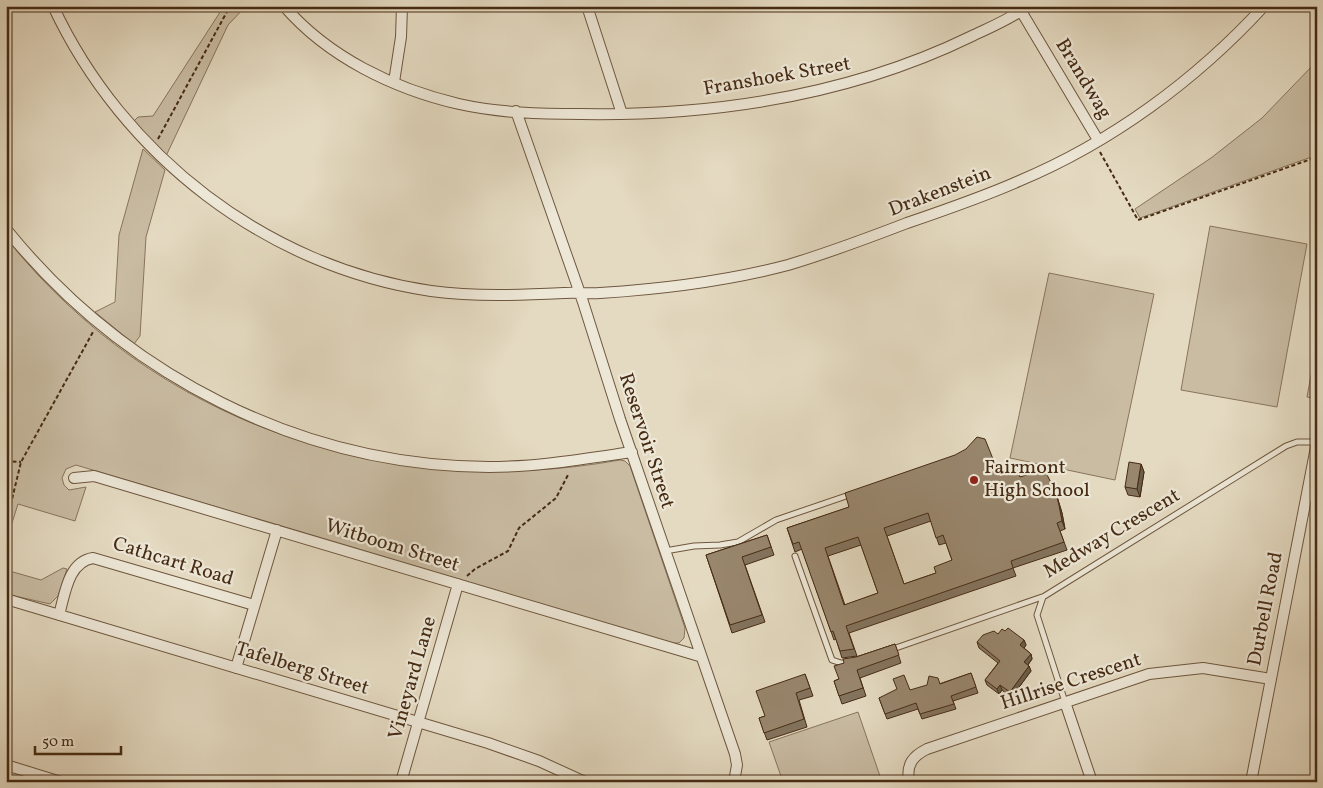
<svg xmlns="http://www.w3.org/2000/svg" width="1323" height="788" font-family="Vollkorn,serif">
<style>
.green{fill:#c9bca3;stroke:#88745b}
.lines{fill:none;stroke-linecap:round;stroke-linejoin:round}
.service-casing{stroke:#6e573e;stroke-width:7}
.minor-casing{stroke:#6e573e;stroke-width:12}
.path{stroke:#462b13;stroke-width:2;stroke-dasharray:4 2.5;stroke-linecap:butt}
.service{stroke:#ede7d7;stroke-width:5}
.minor{stroke:#ede7d7;stroke-width:10}
.wall{fill:#83735e;stroke:#462b13;fill-rule:evenodd}
.shaded-wall{fill:#6a5e4c;stroke:#462b13}
.building{fill:#98866d;stroke:#462b13;fill-rule:evenodd}
.poi-dot{fill:#8f2418;stroke:#ede7d7;stroke-width:2}
.labels{text-anchor:middle;dominant-baseline:central;stroke-width:4.5;stroke-linejoin:round;paint-order:stroke}
.street-label{font-size:20px;fill:#462b13;stroke:#ede7d7}
.poi-label{font-size:20px;fill:#462b13;stroke:#ede7d7;text-anchor:start}
</style>
<rect width="100%" height="100%" fill="#e4dac1"/>
<filter id="stains"><feTurbulence type="fractalNoise" baseFrequency=".004" numOctaves="4"/><feColorMatrix values="0 0 0 0 .2 0 0 0 0 .09 0 0 0 0 .02 0 0 0 .5 -.17"/></filter>
<radialGradient id="worn" r=".72"><stop offset=".6" stop-color="#630" stop-opacity="0"/><stop offset="1" stop-color="#630" stop-opacity=".3"/></radialGradient>
<path class="green" d="M224 6H246L228 25 166 156 133 122 138 117 153 116Z
M1317 61V155L1140 218 1135 209 1211 158 1262 118Z
M143 149 165 170 146 237 140 336 134 344 95 312 115 302 119 235Z
M1210 226 1307 244 1277 407 1181 390Z
M6 238C155 424 387 502 620 460L625 461 630 466 685 628 684 638 679 643H671L76 465 66 469 62 478 64 485 69 490 86 487 75 521 18 504 6 542Z
M1049 273 1154 294 1115 480 1010 458Z
M1317 342V399L1307 397Z
M63 568 67 569 58 596 50 604 6 594V570L41 580Z
M858 712 882 782H783L769 742Z"/>
<g class="lines">
<defs>
<path id="service" d="M665 551 694 546 720 545 738 542 776 520 852 494
M795 556 832 660 841 663H848
M890 650 1042 597
M1065 702 1037 615 1043 597 1286 446 1297 442H1317"/>
<path id="minor" d="M53 6C123 156 267 267 431 291 476 297 520 295 565 293 576 292 588 294 600 293 663 289 727 281 788 265 828 253 868 238 907 223 945 210 983 197 1019 181 1112 142 1196 80 1264 6
M284 6C328 57 394 89 459 104 499 113 541 114 581 114 715 116 851 95 972 36 991 27 1011 19 1028 6
M587 6 622 114
M1021 11 1098 140
M394 82 401 37 402 6
M516 111 583 302 620 419 735 754 737 765 734 782
M6 229C124 375 300 466 489 467 537 467 584 459 632 452
M74 478 94 476 699 656
M6 599 488 743 539 761 585 782
M59 615C65 594 68 562 93 558L254 605
M236 668 277 530
M1065 702 1092 782
M6 765 61 782
M401 782 458 584
M909 782C906 764 913 756 927 749L1149 674 1203 668 1271 679
M1251 782 1317 442"/>
</defs>
<use href="#service" class="service-casing"/>
<use href="#minor" class="minor-casing"/>
<path class="path" d="M158 139 230 6
M1100 152 1138 220 1317 157
M6 461 21 462
M6 524 21 462 93 332
M467 576 475 569 508 551 519 528 556 498 569 473"/>
<use href="#service" class="service"/>
<use href="#minor" class="minor"/>
</g>
<path class="wall" d="M993 459 1008 475 1020 477 1040 475 1055 490 1062 513 1065 529 1060 531 1067 550 1013 568 1016 576 849 633 857 656 842 658 836 639 834 640 802 549 795 552 787 528ZM931 521 939 545 946 543 952 560 936 573 904 584 887 536ZM861 545 878 593 845 605 828 556Z
M1141 464 1144 472 1140 497 1128 495 1125 487Z
M767 535 774 555 745 565 765 622 732 633 706 555Z
M1005 631 1024 640 1026 645 1024 648 1031 654 1032 659 1028 665 1029 666 1031 671 1011 698 1002 690 999 694 987 685 985 680 998 663 979 648 977 642Z
M895 644 901 663 860 678 866 696 842 704 834 681 839 679 844 663 856 657Z
M971 673 978 693 953 701 956 709 922 719 918 709 887 719 879 698 939 684Z
M805 674 813 696 799 700 807 727 767 740 759 718 765 716Z"/>
<path class="shaded-wall" d="M1141 464 1144 472 1140 497 1137 489Z
M1055 490 1062 513 1065 529 1062 521Z
M1024 640 1026 645 1022 651 1020 645Z
M1031 654 1032 659 1026 667 1024 662Z
M1029 666 1031 671 1011 698 1010 692Z
M1000 685 1002 690 999 694 997 689Z"/>
<path class="building" d="M977 437 985 439 993 459 1008 475 1018 471 1020 477 1039 471 1040 475 1046 473 1055 490 1059 505 1062 521 1057 523 1064 542 1011 561 1013 568 846 626 854 649 840 651 833 631 831 632 799 542 793 544 787 528 849 507 845 493 955 455 966 449ZM928 513 936 538 943 535 952 560 934 567 936 573 904 584 884 528ZM858 537 878 593 844 605 825 548Z
M1129 462 1141 464 1137 489 1125 487Z
M767 535 771 547 742 557 762 615 730 625 706 555Z
M1008 628 1024 640 1020 645 1031 654 1024 662 1029 666 1010 692 1000 685 997 689 985 680 1000 661 977 642 983 635 994 631 998 634 1002 629 1005 631Z
M895 644 899 655 857 670 863 688 839 696 834 681 839 679 834 666 844 663 843 659 856 657Z
M971 673 976 687 951 696 954 704 920 714 916 703 885 714 879 698 897 689 893 679 904 675 910 690 927 685 929 676 938 678 940 684Z
M805 674 810 688 796 693 804 719 764 733 759 718 765 716 756 691Z"/>
<circle class="poi-dot" cx="974" cy="480" r="5"/>
<g class="labels">
<g class="street-label">
<text transform="translate(777 77) rotate(-10)">Franshoek Street</text>
<text transform="translate(1083 79) rotate(59)">Brandwag</text>
<text transform="translate(940 192) rotate(-21)">Drakenstein</text>
<text transform="translate(646 441) rotate(72)">Reservoir Street</text>
<text transform="translate(1112 534) rotate(-31)">Medway Crescent</text>
<text transform="translate(392 546) rotate(17)">Witboom Street</text>
<text transform="translate(173 562) rotate(17)">Cathcart Road</text>
<text transform="translate(1266 609) rotate(-79)">Durbell Road</text>
<text transform="translate(302 669) rotate(17)">Tafelberg Street</text>
<text transform="translate(413 678) rotate(-74)">Vineyard Lane</text>
<text transform="translate(1071 682) rotate(-18)">Hillrise Crescent</text>
</g>
<g class="poi-label">
<text x="984" y="468">Fairmont<tspan x="984" dy="23">High School</tspan></text>
</g>
</g>
<rect width="1323" height="788" fill="none" stroke="#e4dac1" stroke-width="25"/>
<rect x="8" y="8" width="1308" height="773" fill="none" stroke="#462b13" stroke-width="2.5"/>
<rect x="12" y="12" width="1298" height="763" fill="none" stroke="#462b13"/>
<path d="M35 746v8h86v-8" fill="none" stroke="#462b13" stroke-width="2.5"/>
<text x="42" y="746" font-size="15" fill="#462b13" stroke="#ede7d7" stroke-width="4" paint-order="stroke">50 m</text>
<rect width="100%" height="100%" filter="url(#stains)"/>
<rect width="100%" height="100%" fill="url(#worn)"/>
</svg>
